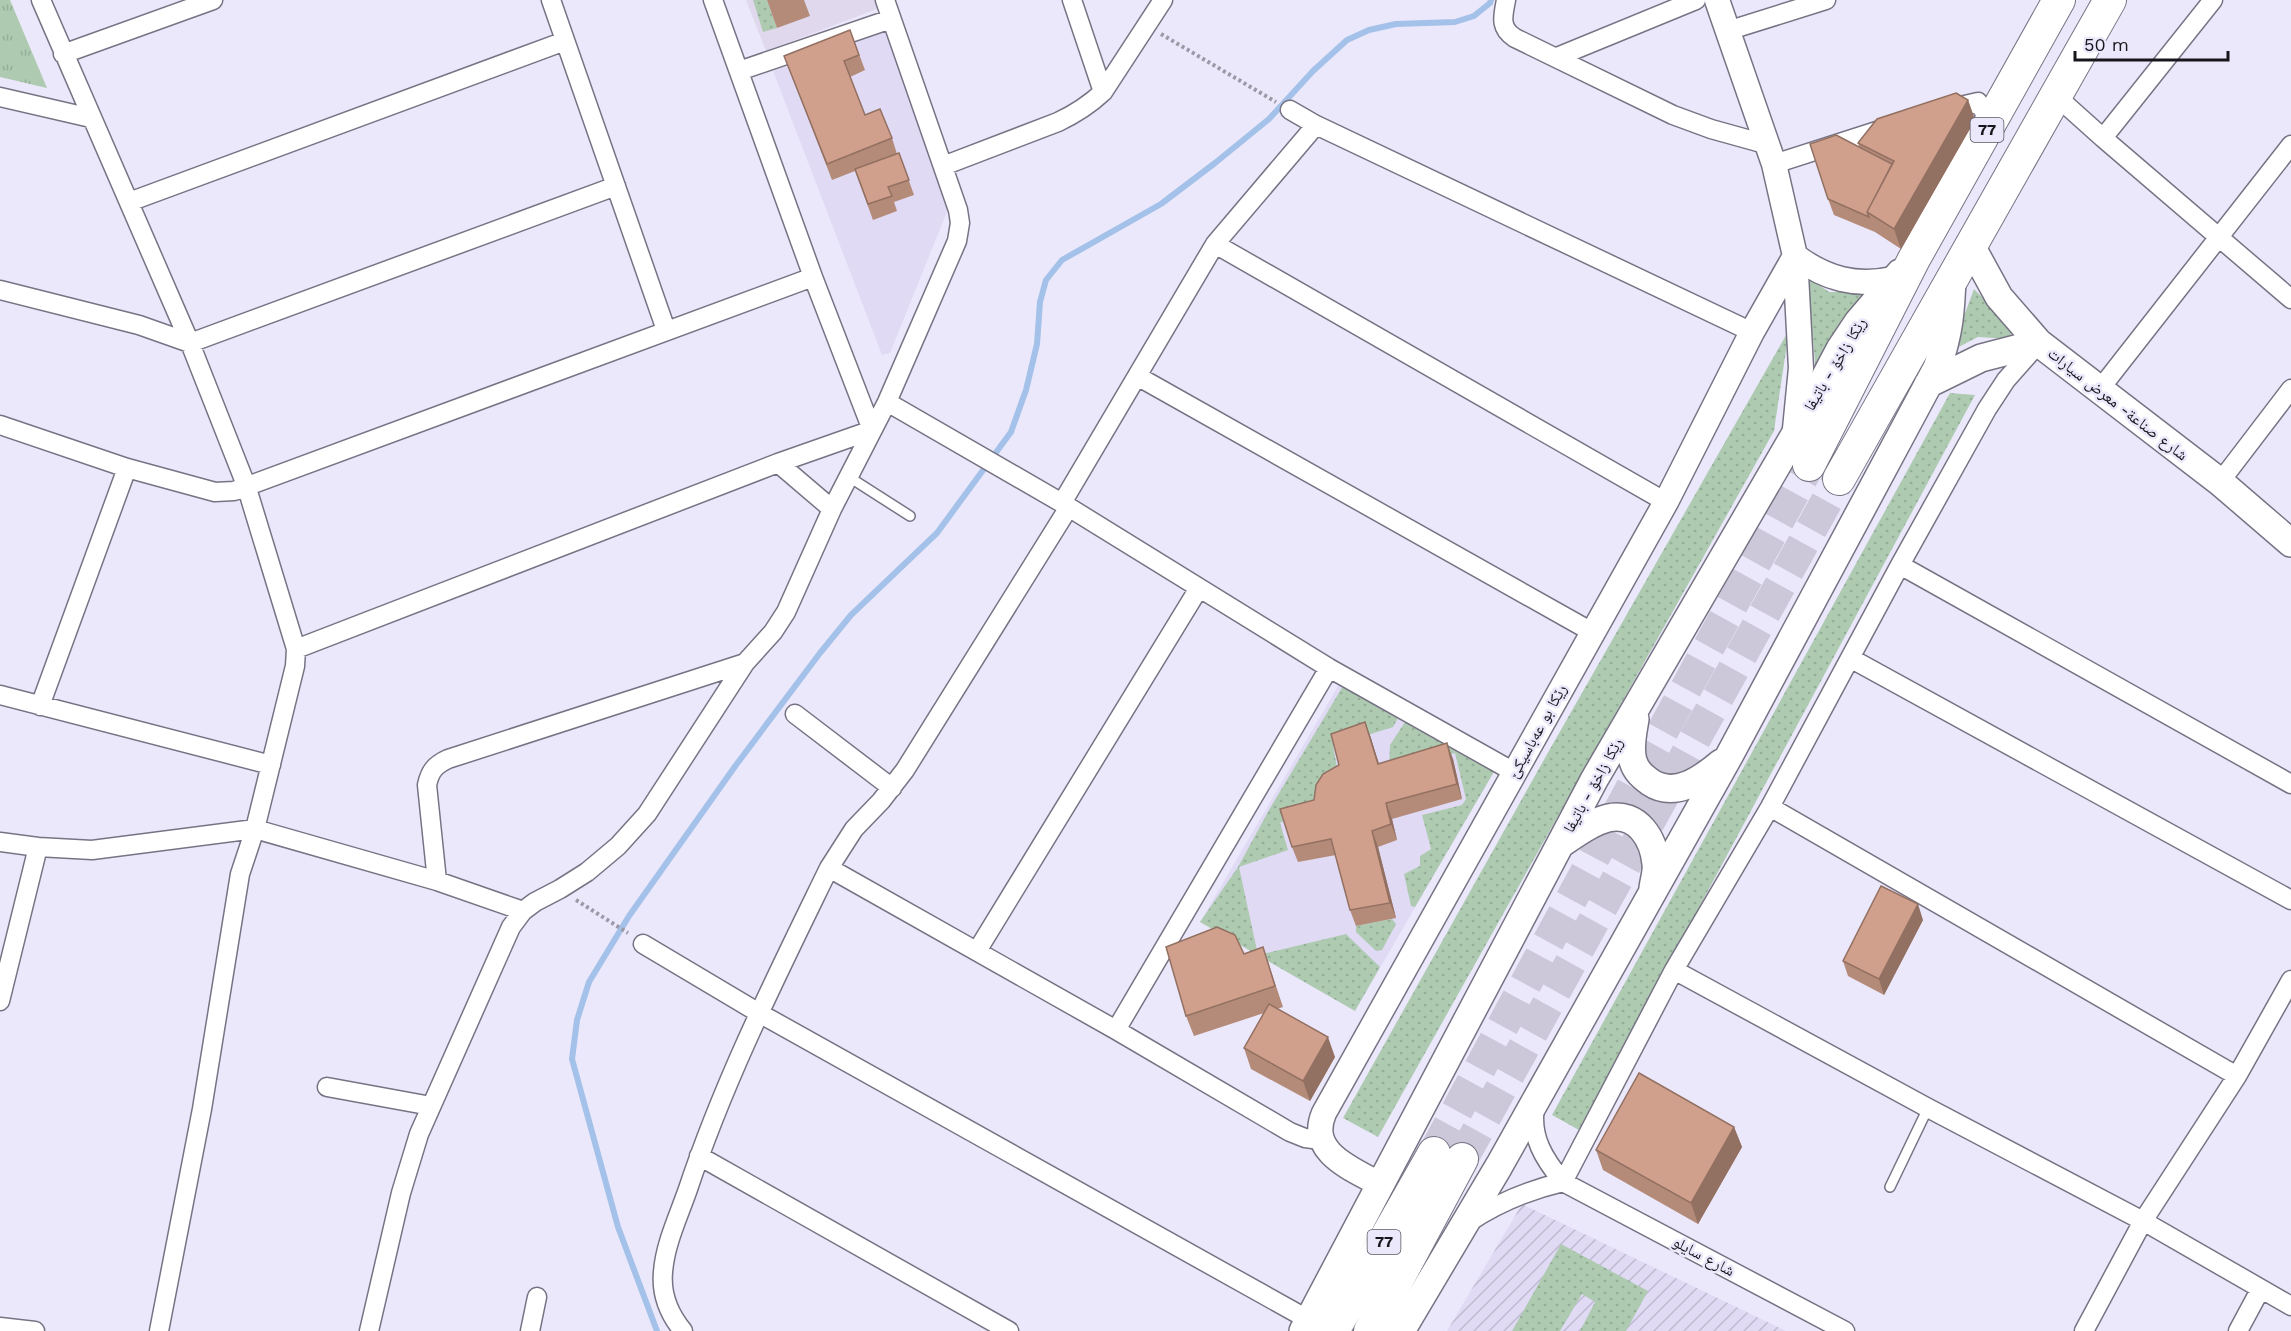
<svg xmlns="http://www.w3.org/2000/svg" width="2291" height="1331" font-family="'Work Sans','Noto Naskh Arabic',sans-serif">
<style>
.industrial{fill:url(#industrial-furrows)}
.built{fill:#e0daf4}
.medical{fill:#e0d9ee}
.grass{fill:url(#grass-dots)}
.park{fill:url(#park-tufts)}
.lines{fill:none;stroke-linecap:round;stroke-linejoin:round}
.stream{stroke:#a3c1e9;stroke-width:6}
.highway-tunnel{stroke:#ccc8da;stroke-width:32;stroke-dasharray:32 16;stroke-linecap:butt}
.lane-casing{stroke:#777384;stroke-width:12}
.street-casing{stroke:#777384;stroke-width:21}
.secondary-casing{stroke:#777384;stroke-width:27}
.primary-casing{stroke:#777384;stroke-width:30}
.highway-casing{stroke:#777384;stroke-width:34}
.path{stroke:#9c99a7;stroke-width:4;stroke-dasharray:3 3;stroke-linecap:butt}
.lane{stroke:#fff;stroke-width:9}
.street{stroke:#fff;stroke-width:18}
.secondary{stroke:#fff;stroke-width:24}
.primary{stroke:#fff;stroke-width:27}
.highway{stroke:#fff;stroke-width:32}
.wall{fill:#b48a78}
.shaded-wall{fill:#927062}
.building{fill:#d1a08c;stroke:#927062;stroke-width:1.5}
.labels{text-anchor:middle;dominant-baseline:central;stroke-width:5;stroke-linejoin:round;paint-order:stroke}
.shield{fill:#ece8fb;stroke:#58555f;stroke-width:1.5}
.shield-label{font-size:15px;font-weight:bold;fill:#18161c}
.street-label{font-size:16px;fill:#18161c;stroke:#ece8fb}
</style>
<defs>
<pattern id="industrial-furrows" width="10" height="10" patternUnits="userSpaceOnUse" patternTransform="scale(1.5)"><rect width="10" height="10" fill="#e0daf4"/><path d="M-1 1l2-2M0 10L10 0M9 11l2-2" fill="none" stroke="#bfbad1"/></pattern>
<pattern id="grass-dots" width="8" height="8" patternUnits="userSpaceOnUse" patternTransform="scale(1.5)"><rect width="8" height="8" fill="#aecbb2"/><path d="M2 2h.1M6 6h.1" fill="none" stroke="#95ae98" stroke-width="1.8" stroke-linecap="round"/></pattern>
<pattern id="park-tufts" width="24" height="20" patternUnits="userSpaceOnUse" patternTransform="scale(1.5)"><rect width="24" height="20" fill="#aecbb2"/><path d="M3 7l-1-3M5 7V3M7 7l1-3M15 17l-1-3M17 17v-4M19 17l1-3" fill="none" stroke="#95ae98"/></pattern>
</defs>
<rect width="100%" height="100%" fill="#ece8fb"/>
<path class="industrial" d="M1522 1204 1786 1331H1447Z"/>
<path class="built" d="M888 31 951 202 890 353 882 355 773 71Z
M1341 681 1495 770 1355 1011 1200 922Z"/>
<path class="medical" d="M746 0H883L885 6 766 51Z"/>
<path class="grass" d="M753 0H767L777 28 763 32Z
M1807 276 1829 292H1870L1816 372Z
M1974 289 2013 328 2010 339 1978 337 1951 351Z
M1789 330 1774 431 1378 1137 1343 1118 1550 749Z
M1950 393 1975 395 1579 1130 1552 1115Z
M1343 686 1398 718 1393 727 1333 746 1338 773 1314 806 1280 823 1288 850 1239 867 1258 955 1346 934 1380 967 1355 1011 1200 922 1238 867 1269 810Z
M1407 719 1495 770 1415 907 1411 906 1404 874 1420 866V856L1431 849 1422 815 1462 805 1466 799 1455 753 1389 771 1390 745Z
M1392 919 1396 924 1382 950 1376 951 1356 932V926Z
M1561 1244 1648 1291 1626 1331H1580L1595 1302 1582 1294 1560 1331H1512Z"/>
<path class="park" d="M0 0H10L47 88 0 77Z"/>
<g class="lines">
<path class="stream" d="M657 1331 618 1227 572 1059 577 1020 589 982 629 916 736 765 820 653 851 615 937 533 1011 432 1026 390 1037 344 1040 302 1046 280 1062 260 1161 204 1215 163 1269 119 1313 71 1347 40 1369 30 1396 24 1455 22 1474 16 1490 3 1491 0"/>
<path class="highway-tunnel" d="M1434 1153 1651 752 1809 465
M1462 1159 1839 479"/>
<defs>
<path id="lane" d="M849 477 910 516
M1890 1187 1928 1108"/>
<path id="street" d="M41 0 190 343 246 485 296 649 295 666 255 829 240 874 202 1109 159 1331
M551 0 666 330
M713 0 813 277 872 430
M1072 0 1103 92
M1506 0C1503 16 1499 28 1515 38L1673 115 1711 129 1765 144
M1727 31 1826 0
M63 54 213 0
M1557 57 1696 0
M739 71 891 19
M2055 95 2103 138 2291 299
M0 97 91 118
M1947 109 1978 102 1991 123
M1290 110 1316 125 1752 332
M2103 138 2213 0
M1774 164 1886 128
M943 166 1058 122C1075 114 1089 105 1103 92L1163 0
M129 202 565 41
M1215 244 1666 502
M0 290 139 325 190 343 616 186
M1137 376 1592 632
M2100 389 2291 145
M887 402 1062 503 1329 668 1514 772
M0 425 127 468 215 492 234 491 813 277
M778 463 832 509
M2220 482 2291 389
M1062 503 1215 244 1316 125
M1900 565 2291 784
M296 649 778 463 872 430
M1850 658 2291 900
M0 695 271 765
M40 706 127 468
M795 714 892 788
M1770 807 2237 1076
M0 842 38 847 92 850 255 829 437 881 523 911
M829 868 1116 1030 1290 1132 1305 1138 1321 1140
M437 881 427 785C430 771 435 765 448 759L745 663 773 632 786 612 832 509 887 402 957 241 960 223 958 210 885 0
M643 944 759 1013 1309 1320
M977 951 1199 588
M1674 970 1928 1108 2143 1221 2237 1076 2291 980
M0 1001 38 847
M1116 1030 1329 668
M327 1087 431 1106
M1535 1106C1530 1137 1544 1159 1563 1182L1845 1331
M699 1156 1009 1331
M1563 1182 1674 970 1770 807 1900 565 1987 409 2006 380 2038 344
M1469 1222C1499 1202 1529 1190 1563 1182
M0 1327 35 1331
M369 1331 401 1193 419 1134 511 927 523 911 535 902 560 889 587 872 618 846 647 814 745 663
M530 1331 537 1297
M683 1331C669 1314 661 1294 663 1272 665 1244 679 1215 688 1189 725 1078 778 973 829 868L854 829 881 801 905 770 1069 507
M2084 1331 2143 1221 2291 1306
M2238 1331 2260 1290"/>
<path id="secondary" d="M1717 0 1774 164 1795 256 1801 368 1795 429
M1795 256C1826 279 1856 287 1893 279
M1381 1185C1353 1169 1307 1153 1324 1113L1666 502 1752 332 1795 256"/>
<path id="primary" d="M1970 244 1999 297 2039 343 2220 482 2291 543
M1928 384 1981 358 2039 343
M1635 719C1633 732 1629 748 1633 761 1636 771 1642 776 1650 782 1675 799 1702 779 1721 763
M1562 843C1577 833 1592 822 1608 818 1638 811 1654 840 1656 864 1657 872 1654 880 1653 888
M1303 1331 1594 780 1794 436 1840 349 1858 322 1900 273
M1401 1331 1499 1166 1728 758 1937 368C1949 334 1951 312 1952 276"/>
<path id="highway" d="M1809 465 1914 259 2059 0
M1839 479 2110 0
M1333 1331 1434 1153
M1370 1331 1462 1159"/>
</defs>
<use href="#lane" class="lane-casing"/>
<use href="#street" class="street-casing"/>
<use href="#secondary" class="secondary-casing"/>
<use href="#primary" class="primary-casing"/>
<use href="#highway" class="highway-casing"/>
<path class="path" d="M1161 34 1276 102
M576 900 628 933"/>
<use href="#lane" class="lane"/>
<use href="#street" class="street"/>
<use href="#secondary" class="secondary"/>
<use href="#primary" class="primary"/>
<use href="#highway" class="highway"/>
</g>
<path class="wall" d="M767 0H804L810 16 777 28Z
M850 30 865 70 850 77 865 115 892 138 897 154 899 153 914 195 894 202 897 211 873 220 855 171 832 180 784 56Z
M1968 100 1975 120 1901 249 1875 232 1834 215 1828 199 1859 147 1858 143Z
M1365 722 1379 763 1453 759 1462 799 1392 819 1397 840 1378 847 1396 918 1356 926 1350 910 1336 855 1298 862 1292 847 1314 800 1339 765Z
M1923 920 1884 995 1848 976 1843 961Z
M1263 947 1283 1007 1277 1009 1335 1057 1310 1101 1251 1069 1244 1048 1264 1013 1194 1036 1186 1016 1244 954Z
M1734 1127 1742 1147 1698 1224 1603 1170 1596 1150Z"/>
<path class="shaded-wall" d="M1968 100 1975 120 1901 249 1894 229Z
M1365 722 1371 738 1383 779 1378 764Z
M1447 743 1453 759 1462 799 1457 784Z
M1386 803 1392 819 1397 840 1391 824Z
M1372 831 1378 847 1396 918 1390 903Z
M1918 904 1923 920 1884 995 1879 979Z
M1328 1037 1335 1057 1310 1101 1303 1081Z
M1734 1127 1742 1147 1698 1224 1691 1203Z"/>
<path class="building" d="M850 30 859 55 844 61 865 115 880 109 892 138 827 164 784 56Z
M1956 93 1968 100 1894 229 1867 212 1894 161 1858 143 1877 119Z
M1836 135 1892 164 1867 212 1869 217 1828 199 1810 144Z
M899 153 909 180 888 187 892 196 868 204 855 169Z
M1365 722 1378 764 1447 743 1457 784 1386 803 1391 824 1372 831 1390 903 1350 910 1331 839 1292 847 1280 809 1314 800 1316 785 1323 774 1339 765 1331 734Z
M1881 886 1918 904 1879 979 1843 961Z
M1217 927 1235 935 1244 954 1263 947 1275 986 1186 1016 1166 947Z
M1269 1004 1328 1037 1303 1081 1244 1048Z
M1639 1073 1734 1127 1691 1203 1596 1150Z"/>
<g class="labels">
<g class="shield">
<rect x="1970.5" y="118" width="33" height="24" rx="4.5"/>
<rect x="1367.5" y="1230" width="33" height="24" rx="4.5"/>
</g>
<g class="shield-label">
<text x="1987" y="130">77</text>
<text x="1384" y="1242">77</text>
</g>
<g class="street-label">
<text transform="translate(1835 364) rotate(-59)">رێکا زاخۆ - باتیفا</text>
<text transform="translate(2118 404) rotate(38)">شارع صناعة- معرض سيارات</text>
<text transform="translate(1537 731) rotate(-61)">رێكا بو عه‌باسيكێ</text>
<text transform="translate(1593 785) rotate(-61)">رێکا زاخۆ - باتیفا</text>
<text transform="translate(1704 1256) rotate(28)">شارع سايلو</text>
</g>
</g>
<path d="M2075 51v9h153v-9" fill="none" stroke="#18161c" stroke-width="3"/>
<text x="2084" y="51" font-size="18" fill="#18161c" stroke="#ece8fb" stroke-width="4.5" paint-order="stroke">50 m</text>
</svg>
